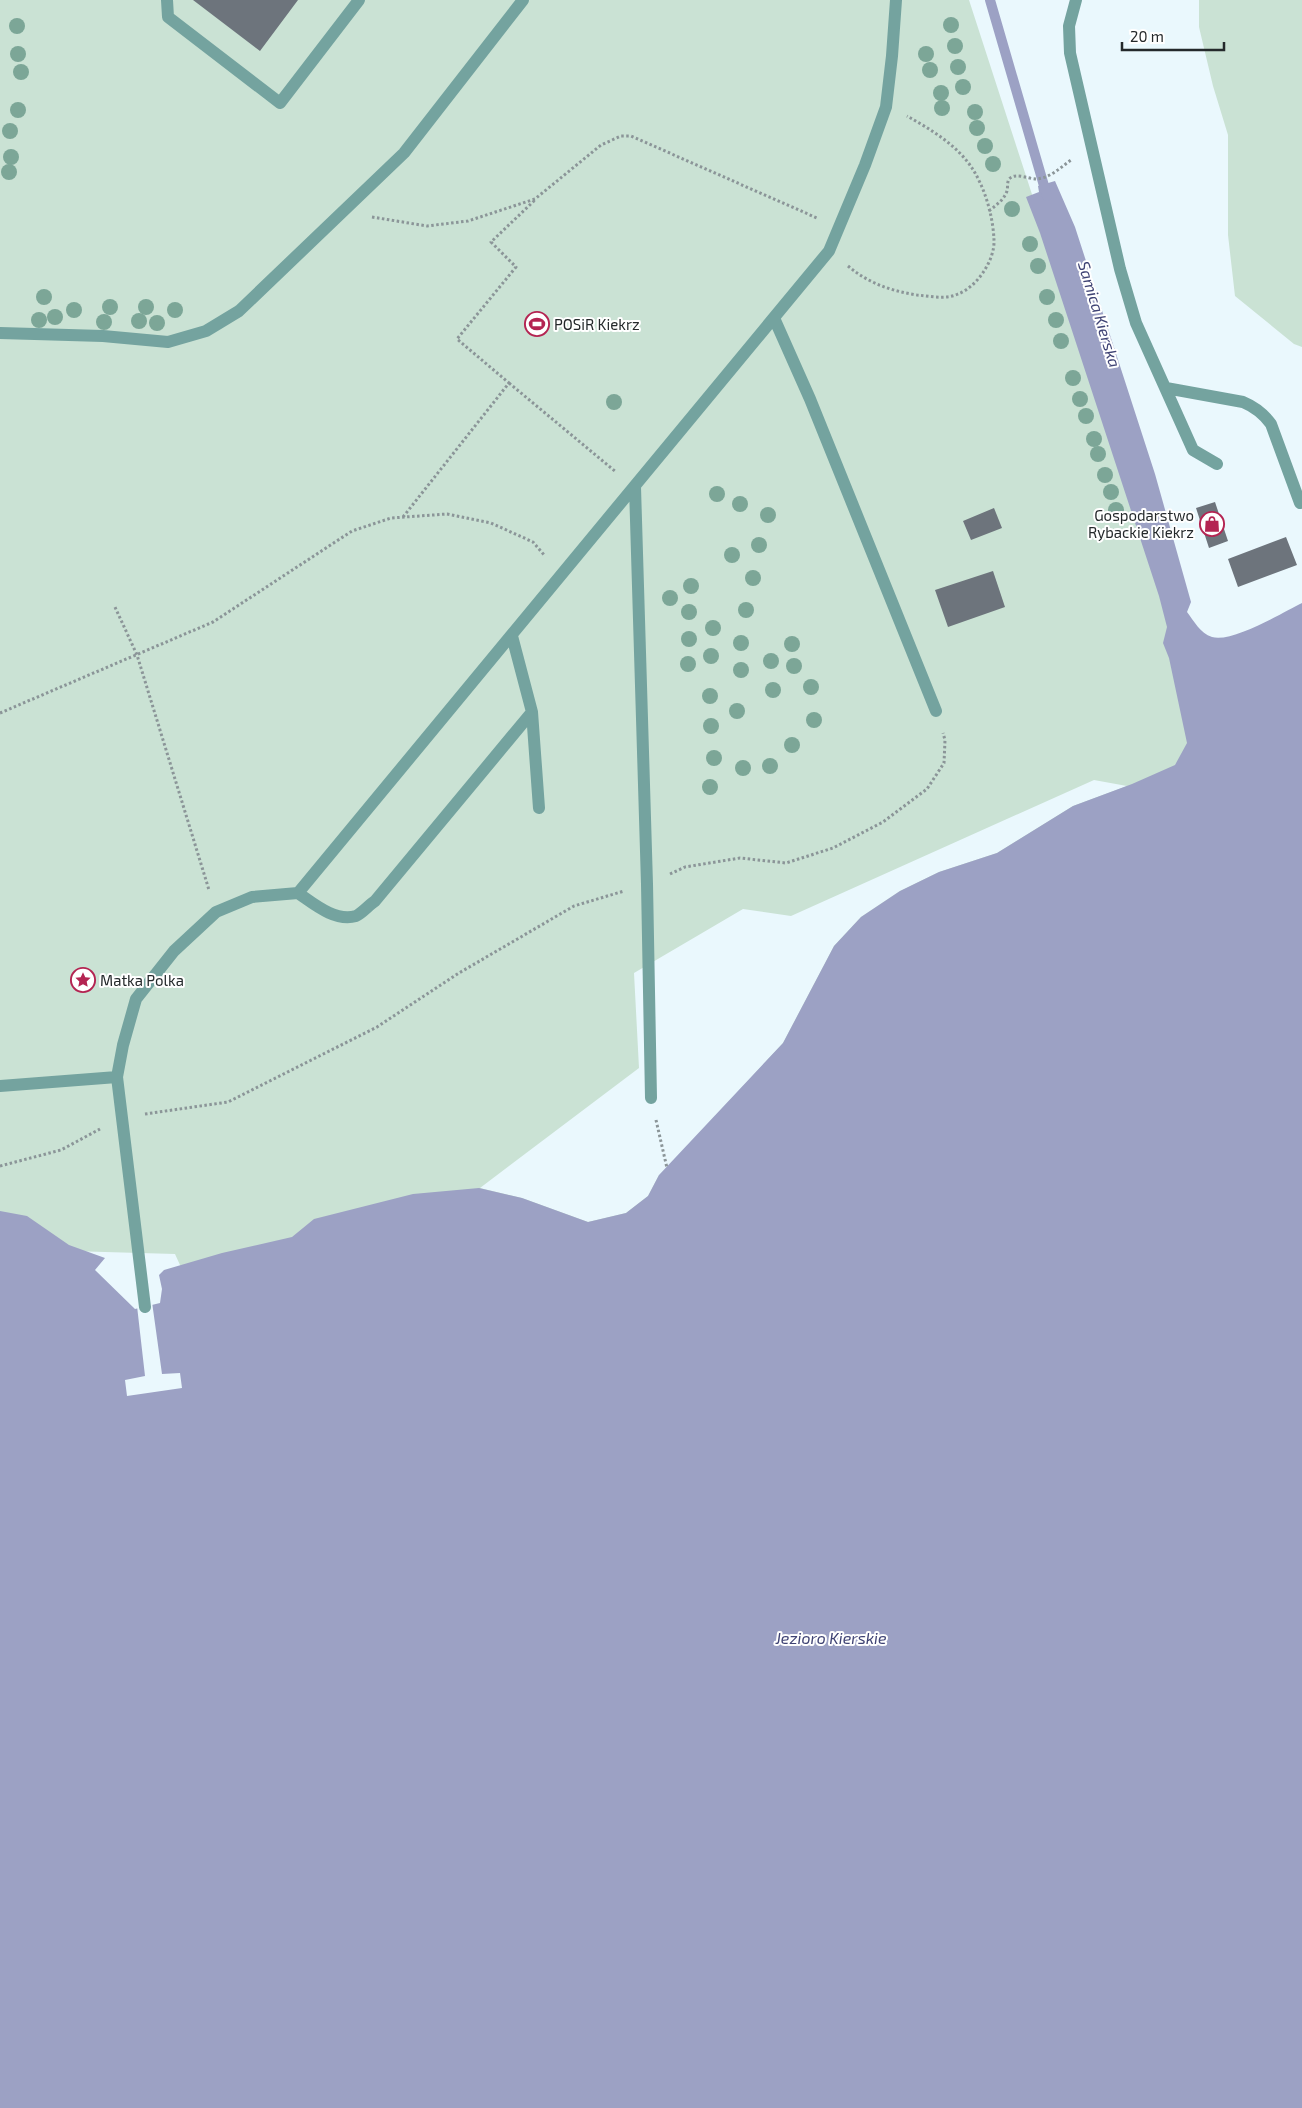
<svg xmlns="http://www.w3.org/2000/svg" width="1302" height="2108" font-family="'Exo 2',sans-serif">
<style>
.green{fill:#cae2d4}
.water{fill:#9ca1c4}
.pier{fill:#eaf8fd}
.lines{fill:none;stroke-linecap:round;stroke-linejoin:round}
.stream{stroke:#9ca1c4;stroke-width:10}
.building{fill:#6d747c}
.path{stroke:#8b9598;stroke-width:3;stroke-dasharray:2.5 2.5;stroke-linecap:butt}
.minor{stroke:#74a39f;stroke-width:12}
.tree{fill:#7ca697}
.labels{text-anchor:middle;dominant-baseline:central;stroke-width:4;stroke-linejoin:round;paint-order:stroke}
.poi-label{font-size:15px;fill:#24292b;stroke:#fff;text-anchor:start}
.water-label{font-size:16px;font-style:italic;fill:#3f4374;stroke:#fff}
</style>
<rect width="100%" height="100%" fill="#eaf8fd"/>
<path class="green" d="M0 0H969L1179 648 1237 728 675 1160 783 1043 834 946 861 917 900 891 939 872 997 853 1073 806 1127 786 1094 780 791 916 743 909 634 973 639 1068 480 1188 522 1198 588 1222 626 1213 648 1196 659 1175 684 1269 192 1283 180 1265 175 1254 0 1249Z
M1199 0H1302V347L1294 344 1235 296 1228 235V135L1213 86 1199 27Z"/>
<path class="water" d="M1055 181 1075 227 1155 474 1191 602 1187 612C1194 621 1200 633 1212 637 1232 643 1282 613 1302 603V2108H0V1211L27 1216 69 1245 105 1258 95 1270 135 1309 160 1303 162 1289 159 1275 164 1270 222 1253 292 1237 314 1219 413 1194 479 1188 522 1198 588 1222 626 1213 648 1196 659 1175 783 1043 834 946 861 917 900 891 939 872 997 853 1073 806 1132 784 1175 765 1187 743 1169 658 1163 643 1167 627 1159 596 1040 233 1026 197 1039 192 1038 186Z"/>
<path class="pier" d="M152 1302 162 1374 180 1373 182 1388 127 1396 125 1380 145 1376 137 1306Z"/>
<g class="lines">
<path class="stream" d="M990 0 1047 196"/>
</g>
<path class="building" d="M193 0H298L260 51Z
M1215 502 1228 541 1209 548 1196 508Z
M994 508 1002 528 971 540 963 521Z
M1286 537 1297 565 1238 587 1228 559Z
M993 571 1005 607 948 627 935 590Z"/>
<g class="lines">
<path class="path" d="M989 211C996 205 1004 200 1007 191 1008 187 1007 182 1009 179 1016 172 1028 179 1036 179 1050 178 1060 168 1071 160
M372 217 427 226 468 221 535 199 601 145 621 136H631L817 218
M848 266C868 283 891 291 917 295 930 296 945 300 958 294 977 287 995 260 994 240 993 216 985 188 972 168 957 145 930 129 907 116
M509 383 616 472
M403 517 509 383 457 339 516 267 491 242 535 200
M115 607 137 655 209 890
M0 713 213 622 352 531 391 518 447 514 491 523 533 542 545 556
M670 874 685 867 740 858 786 863 833 848 883 822 927 789 944 763 945 740 943 733
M145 1114 228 1102 377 1027 459 973 574 906 624 891
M656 1120 667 1168
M0 1166 61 1150 100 1129"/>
<path class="minor" d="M167 0 168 17 280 103 359 0
M1076 0 1069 26 1070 53 1120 269 1136 323 1193 450 1217 464
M774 318 810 399 936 711
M0 333 103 336 168 342 206 331 239 311 404 153 523 0
M1166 388 1243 402C1255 407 1263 413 1271 424L1300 503
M635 487 647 884 651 1098
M532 712 539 808
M298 893C314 904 335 922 356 916 362 913 369 905 375 901L532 712 512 636
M0 1086 117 1077
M145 1307 117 1077 123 1045 136 999 174 951 216 912 252 897 298 893 829 251 865 165 886 107 892 56 896 0"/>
</g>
<g class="tree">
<circle cx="951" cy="25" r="8"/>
<circle cx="17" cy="26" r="8"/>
<circle cx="955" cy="46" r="8"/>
<circle cx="18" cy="54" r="8"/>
<circle cx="926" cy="54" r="8"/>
<circle cx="958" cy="67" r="8"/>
<circle cx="930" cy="70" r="8"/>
<circle cx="21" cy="72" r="8"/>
<circle cx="963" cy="87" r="8"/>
<circle cx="941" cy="93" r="8"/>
<circle cx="942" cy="108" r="8"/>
<circle cx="18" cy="110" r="8"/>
<circle cx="975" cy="112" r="8"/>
<circle cx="977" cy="128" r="8"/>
<circle cx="10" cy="131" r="8"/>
<circle cx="985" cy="146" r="8"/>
<circle cx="11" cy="157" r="8"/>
<circle cx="993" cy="164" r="8"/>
<circle cx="9" cy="172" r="8"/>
<circle cx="1012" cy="209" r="8"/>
<circle cx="1030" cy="244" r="8"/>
<circle cx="1038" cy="266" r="8"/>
<circle cx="44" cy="297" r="8"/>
<circle cx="1047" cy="297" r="8"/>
<circle cx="110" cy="307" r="8"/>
<circle cx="146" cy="307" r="8"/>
<circle cx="74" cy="310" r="8"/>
<circle cx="175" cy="310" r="8"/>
<circle cx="55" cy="317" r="8"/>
<circle cx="39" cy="320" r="8"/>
<circle cx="1056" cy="320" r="8"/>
<circle cx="139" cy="321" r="8"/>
<circle cx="104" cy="322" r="8"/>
<circle cx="157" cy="323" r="8"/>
<circle cx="1061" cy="341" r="8"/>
<circle cx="1073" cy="378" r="8"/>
<circle cx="1080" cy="399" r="8"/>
<circle cx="614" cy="402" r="8"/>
<circle cx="1086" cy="416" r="8"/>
<circle cx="1094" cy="439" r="8"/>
<circle cx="1098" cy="454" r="8"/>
<circle cx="1105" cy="475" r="8"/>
<circle cx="1111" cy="492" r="8"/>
<circle cx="717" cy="494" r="8"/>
<circle cx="740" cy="504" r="8"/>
<circle cx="1116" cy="510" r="8"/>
<circle cx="768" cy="515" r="8"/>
<circle cx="759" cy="545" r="8"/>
<circle cx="732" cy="555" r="8"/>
<circle cx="753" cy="578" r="8"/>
<circle cx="691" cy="586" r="8"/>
<circle cx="670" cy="598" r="8"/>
<circle cx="746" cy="610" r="8"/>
<circle cx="689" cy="612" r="8"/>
<circle cx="713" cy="628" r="8"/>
<circle cx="689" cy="639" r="8"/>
<circle cx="741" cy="643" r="8"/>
<circle cx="792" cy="644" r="8"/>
<circle cx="711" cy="656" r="8"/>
<circle cx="771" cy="661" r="8"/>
<circle cx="688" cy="664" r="8"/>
<circle cx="794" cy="666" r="8"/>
<circle cx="741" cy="670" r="8"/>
<circle cx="811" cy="687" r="8"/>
<circle cx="773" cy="690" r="8"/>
<circle cx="710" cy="696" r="8"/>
<circle cx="737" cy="711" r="8"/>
<circle cx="814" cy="720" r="8"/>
<circle cx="711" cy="726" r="8"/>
<circle cx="792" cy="745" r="8"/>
<circle cx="714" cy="758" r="8"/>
<circle cx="770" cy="766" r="8"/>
<circle cx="743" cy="768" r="8"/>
<circle cx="710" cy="787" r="8"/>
</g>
<defs>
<symbol id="stadium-ring" viewBox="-11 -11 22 22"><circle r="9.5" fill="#fff" stroke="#b42452" stroke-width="1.5"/><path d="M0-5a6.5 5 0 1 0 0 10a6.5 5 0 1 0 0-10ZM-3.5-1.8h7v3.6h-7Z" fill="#b42452"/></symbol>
<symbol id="shop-ring" viewBox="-11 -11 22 22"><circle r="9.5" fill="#fff" stroke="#b42452" stroke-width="1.5"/><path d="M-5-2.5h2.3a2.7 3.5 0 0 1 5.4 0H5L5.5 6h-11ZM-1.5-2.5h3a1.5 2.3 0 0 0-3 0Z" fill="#b42452"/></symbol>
<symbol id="sight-ring" viewBox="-11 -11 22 22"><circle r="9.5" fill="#fff" stroke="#b42452" stroke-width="1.5"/><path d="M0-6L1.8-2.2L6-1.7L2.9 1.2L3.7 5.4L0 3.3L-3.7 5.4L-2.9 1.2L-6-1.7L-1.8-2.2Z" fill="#b42452"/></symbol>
</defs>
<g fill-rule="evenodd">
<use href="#stadium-ring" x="523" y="310" width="28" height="28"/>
<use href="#shop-ring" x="1198" y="510" width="28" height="28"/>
<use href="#sight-ring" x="69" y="966" width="28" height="28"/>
</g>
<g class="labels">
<g class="poi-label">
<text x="554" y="324">POSiR Kiekrz</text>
<text x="1194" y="515" text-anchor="end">Gospodarstwo<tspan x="1194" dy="17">Rybackie Kiekrz</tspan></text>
<text x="100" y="980">Matka Polka</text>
</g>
<g class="water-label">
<text transform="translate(1100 314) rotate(73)">Samica Kierska</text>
<text x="831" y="1637">Jezioro Kierskie</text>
</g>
</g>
<path d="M1122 42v8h102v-8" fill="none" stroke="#24292b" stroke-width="2.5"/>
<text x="1130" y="42" font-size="15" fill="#24292b" stroke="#ffffff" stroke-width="4" paint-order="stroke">20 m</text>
</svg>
